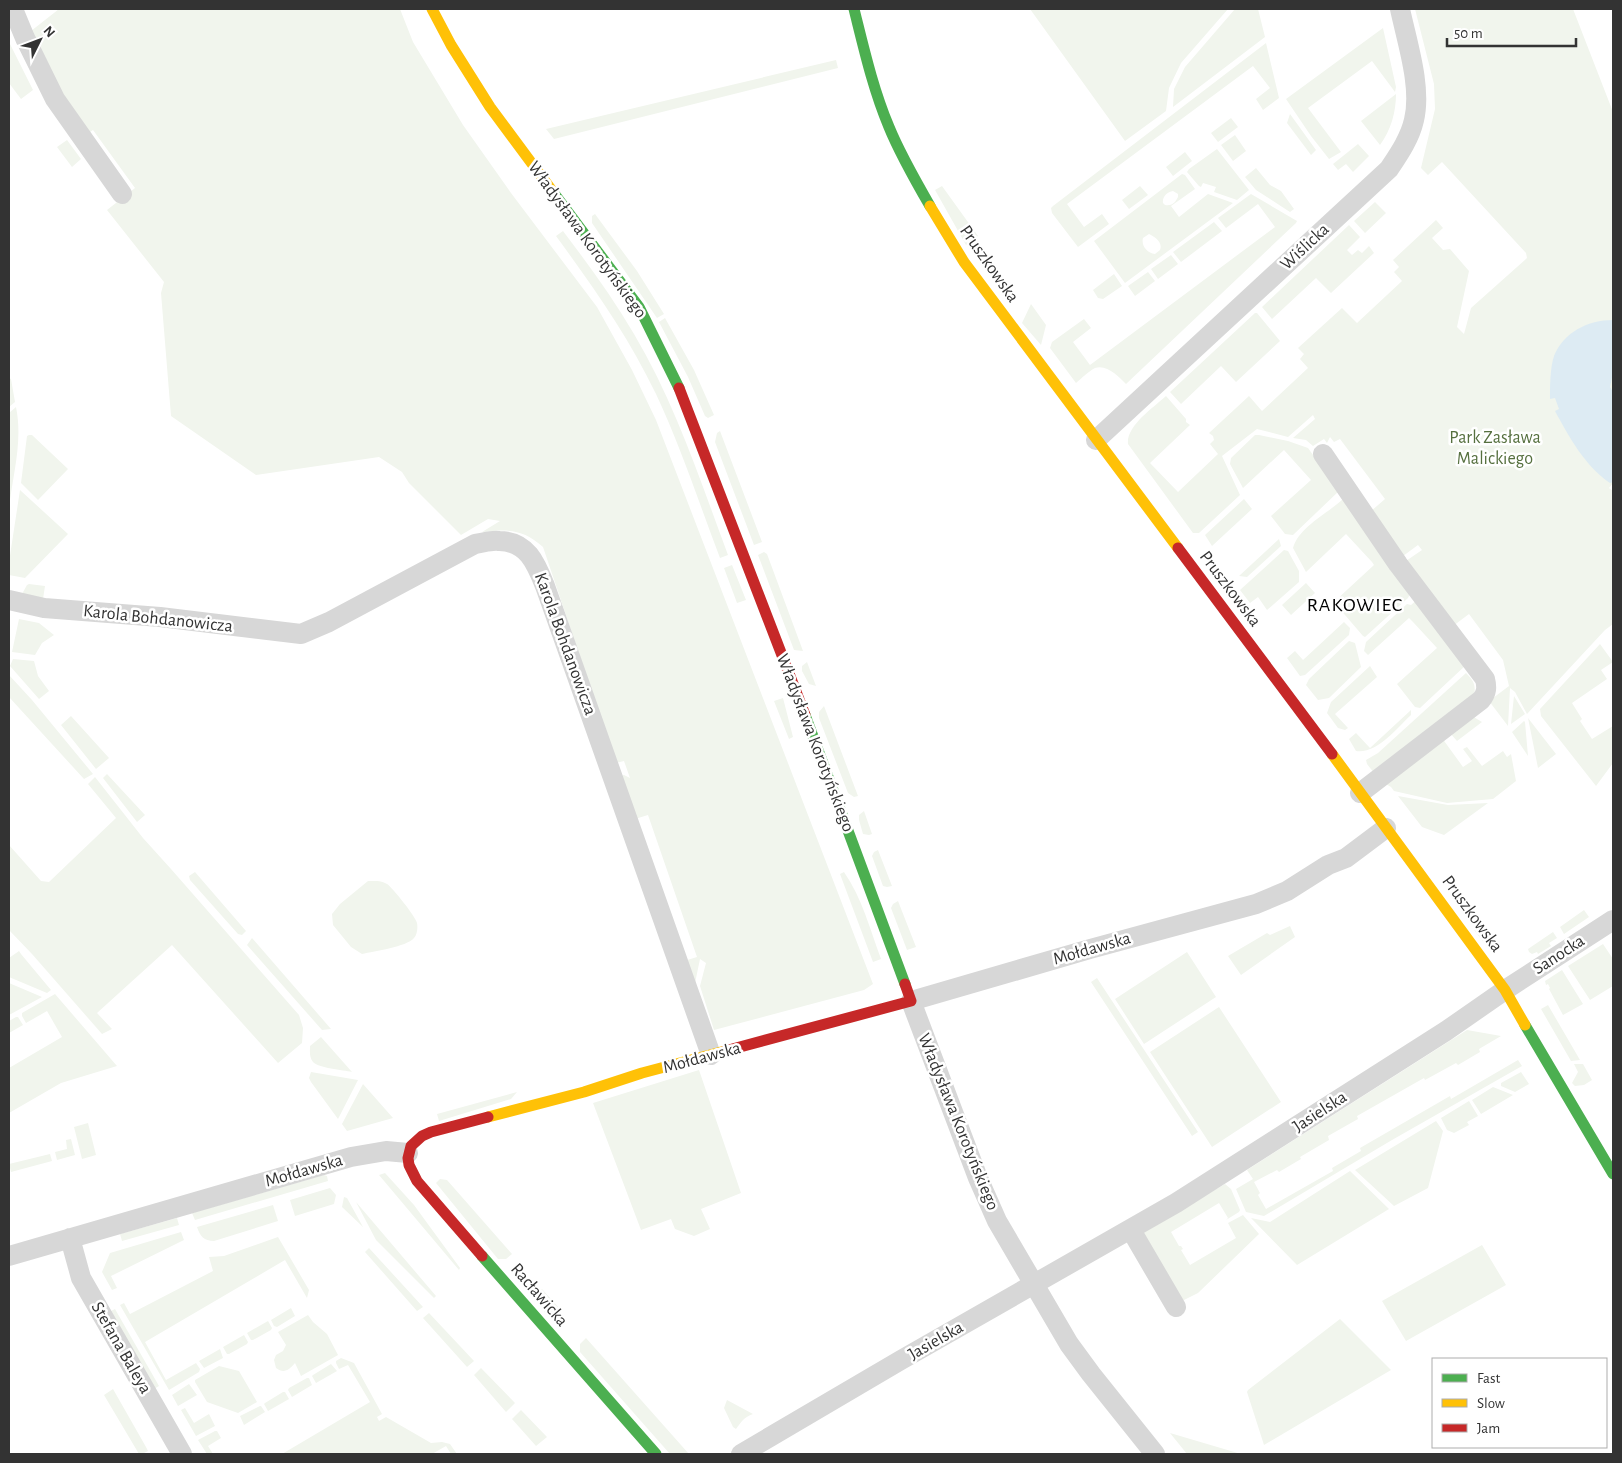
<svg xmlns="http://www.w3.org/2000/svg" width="1622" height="1463" font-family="'Alegreya Sans',sans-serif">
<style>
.green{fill:#f1f5ed;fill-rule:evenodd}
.water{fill:#ddebf3}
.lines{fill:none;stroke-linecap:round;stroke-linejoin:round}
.street{stroke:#d7d7d7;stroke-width:20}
.fast{stroke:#4caf50;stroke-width:11}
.slow{stroke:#ffc107;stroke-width:11}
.jam{stroke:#c62828;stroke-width:11}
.labels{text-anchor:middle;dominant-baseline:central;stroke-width:5;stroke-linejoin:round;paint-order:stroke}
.street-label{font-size:18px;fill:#333;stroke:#fff}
.park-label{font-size:18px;fill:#56703f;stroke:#fff}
.quarter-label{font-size:20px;letter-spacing:1px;fill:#000;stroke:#fff}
</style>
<rect width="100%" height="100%" fill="#fff"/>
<path class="green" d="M59 9H400L413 42 463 125 511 193 597 307 632 370 656 420 873 984 864 990 714 1030 700 986 706 963 700 959 694 988 684 961 697 957 648 815 635 819 620 776 624 775 630 778 624 761 616 763 543 547C523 529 508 529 482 532L500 521 488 519 461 535 409 483 402 472 379 457 256 475 171 416 161 293 164 282 107 210 135 188 93 130 87 134 66 104 31 31Z
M1030 9H1228L1181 63 1169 88 1166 111 1125 141Z
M1235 9H1258L1265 37 1173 107 1174 89 1185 67Z
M1415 9H1573L1613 112V483L1609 488 1613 491V624L1605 630 1527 714 1515 692 1510 688 1508 726 1489 701 1509 686 1503 660 1469 614 1453 626 1403 563 1422 550 1418 545 1399 559 1370 512 1385 499 1340 439 1334 442 1330 437 1327 443 1324 439 1313 446 1306 440 1293 438 1315 419 1313 415 1288 437 1257 429 1222 456 1240 495 1199 533H1193L1128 444C1126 426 1153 408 1166 396L1186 419V422L1190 425 1150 463 1178 492 1218 454 1210 444 1214 440 1213 436 1209 433 1249 396 1262 411 1308 368 1300 359 1304 354 1298 348 1342 308 1357 323 1402 281 1394 272 1399 267 1393 260 1436 220 1443 228 1432 238 1443 250 1450 249 1469 271 1457 327 1464 334 1471 308 1527 258 1526 253 1442 162 1428 175 1421 168 1435 109 1434 84Z
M1383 28 1396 87 1395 92 1372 61 1308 108 1341 152 1329 159 1311 136 1286 99Z
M1266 43 1279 98 1263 110 1256 99 1270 88 1253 66 1067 204 1084 227 1102 214 1109 224 1078 247 1052 213 1051 208 1053 206Z
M10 44 33 90 21 99 9 83V45Z
M836 60 838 68 554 139 546 129Z
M1396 94C1396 112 1391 130 1380 145L1361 121Z
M1290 114 1316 150 1311 155 1287 123Z
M1231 118 1238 127 1218 142 1211 133Z
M1235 135 1246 151 1233 161 1221 145Z
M67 140 81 159 72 167 57 147Z
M1358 144 1369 156 1353 172 1346 164 1338 170 1333 164Z
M1217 149 1249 190 1237 200 1214 192 1216 187 1203 183 1201 187 1199 186 1187 172 1189 169Z
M1185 152 1192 161 1173 176 1166 167Z
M1256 168 1270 185 1281 191 1294 209 1290 212 1256 190 1245 177Z
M1182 174 1185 175 1195 189 1171 206 1179 217 1208 194 1233 203 1125 283 1094 241ZM1173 191 1178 194V197C1175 203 1172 206 1165 205L1163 203C1162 197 1167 192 1173 191ZM1149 234C1155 237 1163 242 1160 250L1155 254C1147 253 1141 246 1143 238Z
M942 186 978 236 966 245 935 190Z
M1140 186 1148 195 1129 209 1122 200Z
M1251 194 1297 221 1296 223 1126 384C1119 377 1107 364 1095 368 1089 371 1082 378 1076 383L1050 348 1052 342 1084 319 1091 328 1073 342 1090 365 1275 227 1258 204 1226 228 1218 218Z
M1375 202 1386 213 1365 233 1354 221Z
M595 214 637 271 664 314 657 318 592 223V216Z
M1214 222 1222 231 1181 262 1173 252Z
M1349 225 1360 237 1347 250 1352 255 1358 250 1362 253 1369 246 1374 253 1331 293 1316 278 1272 319 1262 307Z
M563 231C588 264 613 298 634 334 675 403 700 480 728 555L720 558C699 503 681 447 656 394 628 336 594 288 556 236Z
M1171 255 1178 264 1158 279 1151 269Z
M1148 272 1155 281 1135 296 1128 286Z
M1114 274 1122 286 1103 299 1098 298 1093 290Z
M1031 304 1046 325 1041 345 1022 323Z
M1255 313H1257L1280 341 1236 382 1221 366 1181 404 1170 392Z
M665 318 694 370 714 415 708 418 705 416 688 377 659 322Z
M9 378 11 379 15 402 9 407Z
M16 407C23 441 13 474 9 508V413Z
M720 431 762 542 754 545 715 442 717 433Z
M29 435H32L68 469 38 500 21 483 27 436Z
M1255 435H1259L1288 441 1308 448 1339 491 1293 535 1285 534 1271 516 1311 480 1284 450 1243 488 1230 464 1231 458Z
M20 490 68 534 25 578 9 575V562Z
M1244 499 1252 509 1212 546 1205 535Z
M1343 499 1412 590 1408 598 1365 637 1363 636 1339 608 1335 601 1374 565 1372 562 1346 534 1306 572 1293 548C1299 527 1327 514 1343 499Z
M1279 539 1281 546 1247 577 1239 576Z
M1284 550 1288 551 1299 571V582L1267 610 1258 597 1250 603 1240 590Z
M764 552 767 554 803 651 794 650 758 555Z
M732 565 746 600 737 603 724 568Z
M1306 583 1315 593 1291 615 1282 605Z
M29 584 45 586 43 599 22 594 27 585Z
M1418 599 1466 665 1420 708 1415 707 1397 684 1437 648 1413 622 1409 618 1368 655 1364 651 1366 642 1407 604 1411 605Z
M19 619 39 623 54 635 42 643 35 655 12 652Z
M1344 622 1350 628 1349 635 1305 675 1300 676 1287 658 1295 651 1303 660Z
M1349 641 1355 643 1361 667 1329 698 1318 700 1306 685 1309 679Z
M1600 644 1613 662 1601 670 1607 679 1572 703 1582 719 1580 721 1592 739 1613 726V763L1596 786 1541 716 1540 709Z
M13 659 34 661 38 676 49 691 39 699 10 666Z
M807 662 816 686 809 684 802 671V666Z
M1370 666 1377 677 1335 714 1348 728 1345 730 1338 728 1327 713 1331 702Z
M1466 673C1474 681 1476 685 1474 696L1374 773 1367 764 1366 760 1378 753Z
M9 675 32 700 93 774 84 779 9 697Z
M1514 696 1525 714 1511 724Z
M783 698 793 737 789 739 774 701Z
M824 706 858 796 854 797 848 793 819 718V712Z
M1411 710V715C1396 729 1377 754 1356 751L1349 739 1356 733 1370 748Z
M71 716 109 758 96 769 61 725Z
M1472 716 1482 722 1457 741 1450 733Z
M1528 718 1556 754 1538 768Z
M1524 721 1525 722 1528 756 1512 732Z
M1442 738 1463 767 1472 761 1463 749 1467 747 1482 766 1503 751 1507 757 1511 754 1516 781 1493 799 1447 803 1394 791 1391 787 1384 783Z
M107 774 145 815 137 822 103 778Z
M95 777 143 838 171 869 299 1015 303 1028 302 1043 278 1063 172 945 97 1013 112 1029 102 1034 32 954 9 930V845L41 881 49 882 116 818 88 784Z
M1398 796 1448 805 1488 803 1444 835 1422 827Z
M864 811 872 834 869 835 863 834 859 820V815Z
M878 850 892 886 887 887 883 886 872 856 874 852Z
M195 872 246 931 242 935 238 934 190 880 189 876Z
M844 872C862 898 870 929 881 959L873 962 840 874Z
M368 881C374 881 381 880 387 884 392 887 416 917 417 923 418 928 417 935 414 938 406 947 375 951 362 954L351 947 333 925 332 914 340 904Z
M898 901 916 947 907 950 891 908 893 904Z
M1584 910 1589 917 1564 934 1560 927Z
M1480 919 1499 945 1491 952 1474 930Z
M1290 926 1295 937 1241 975 1228 956 1267 933 1270 935Z
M1553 932 1557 938 1549 943 1551 946 1538 954 1537 952 1532 954 1529 952 1528 949Z
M252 938 331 1029 322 1030 247 945Z
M1603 944 1613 959 1612 961 1613 963V986L1590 1000 1568 966Z
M19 951 21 954 51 990 47 993 9 977V958Z
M1187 952 1216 997 1144 1044 1115 999Z
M1562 970 1583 1004 1563 1015 1549 989 1550 988 1548 984 1546 985 1545 981Z
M1097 978 1198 1132 1192 1136 1091 982Z
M9 983 42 997 9 1015Z
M55 994 117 1066 61 1083 9 1113V1068L62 1037 47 1011 26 1023 22 1016V1013Z
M1548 1005 1580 1060 1571 1061 1541 1009Z
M1219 1007 1281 1102 1212 1147 1150 1052Z
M16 1017H18L23 1025 9 1033V1021Z
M1467 1030 1501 1036 1479 1049 1480 1052 1458 1065 1456 1063 1425 1080 1424 1078 1357 1116 1358 1119 1328 1136 1329 1140 1300 1157 1301 1159 1279 1172 1277 1170 1254 1182 1260 1193 1258 1195 1266 1209 1333 1171 1332 1168 1361 1151 1360 1148 1450 1096 1451 1099 1518 1060 1522 1066 1392 1140 1264 1216 1246 1212 1236 1189 1253 1179 1247 1170Z
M321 1037 352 1072C343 1070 318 1068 313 1062 309 1057 310 1051 310 1046Z
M1574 1064H1583L1592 1080 1584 1085 1575 1086 1572 1083 1578 1072Z
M699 1070 741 1193 701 1209 710 1229 694 1236 675 1229 671 1219 641 1230 593 1103Z
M311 1072 358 1080 338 1119 311 1082 309 1078Z
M1521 1072 1529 1084 1515 1092 1501 1086V1083Z
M363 1084 393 1118 347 1131 342 1124Z
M1493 1087 1513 1095 1481 1114 1472 1100Z
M517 1092 511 1099 439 1121 437 1114Z
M1469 1101 1478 1116 1467 1122 1469 1125 1454 1133 1447 1130 1441 1118Z
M1436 1121 1443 1131 1428 1188 1394 1206 1355 1170Z
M88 1123 96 1155 82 1159 74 1127Z
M71 1139 75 1155 57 1160 55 1152 67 1149 66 1140Z
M50 1154 52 1161 11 1172 9 1164Z
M1350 1171 1389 1209 1297 1265 1251 1218 1270 1222Z
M385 1173 414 1205 460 1268 459 1270 379 1175Z
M324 1175 327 1176 328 1181 195 1220 192 1213Z
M440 1179 447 1180 512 1254 506 1259H498L436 1183Z
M1225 1184 1231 1189 1240 1210 1239 1212 1226 1220 1228 1218 1219 1203 1171 1232 1179 1246H1181L1183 1249 1181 1250 1190 1265 1236 1238 1228 1223 1243 1215 1259 1234 1198 1293 1180 1302 1143 1232Z
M330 1188 336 1195 334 1204 295 1216 290 1200Z
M344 1197 347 1198 363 1227 342 1207Z
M356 1202 436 1296 434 1298 376 1240Z
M273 1205 278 1221 214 1241C204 1241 200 1236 197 1227Z
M177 1218 179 1225 122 1241 120 1234Z
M181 1232 184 1240 111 1276 117 1288 112 1290 102 1272 110 1253Z
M278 1237 309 1290 307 1298 285 1260 145 1342 166 1380 196 1363 200 1369 199 1372 169 1390 120 1305 124 1303 130 1314 213 1271 209 1257 224 1256Z
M1482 1245 1506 1285 1406 1341 1382 1301Z
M369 1248 423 1307 417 1311 365 1252Z
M542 1289 560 1309 555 1314H546L537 1302V1294Z
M291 1308 295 1316 277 1327 274 1326 271 1320Z
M115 1309 159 1386 154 1389 111 1313V1311Z
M429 1313 474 1361 467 1367 423 1318Z
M308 1315 313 1322 327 1334 338 1355 301 1376 295 1363C289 1370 284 1374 276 1368L274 1360 276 1355 283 1351 286 1345 278 1332Z
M1340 1319 1391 1370 1264 1445 1247 1392 1248 1390Z
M268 1321 272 1328 271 1330 253 1340H251L247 1333Z
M244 1335 248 1342 247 1344 229 1354H227L223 1347Z
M586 1338 689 1454H670L580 1352V1344Z
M220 1349 223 1358 204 1368 199 1361Z
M341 1358 354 1363 382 1414 377 1417 379 1421 386 1417 431 1443 442 1442 450 1444 457 1454H451L446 1446 432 1454H282L370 1402 348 1365 339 1369 336 1363V1361Z
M331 1364 337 1371 316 1383 312 1376 313 1375Z
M219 1366 239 1371 257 1402 238 1413 207 1402 195 1382V1380Z
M481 1368 515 1403 506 1412 474 1375Z
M307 1378H309L312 1385 292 1397 288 1390 289 1388Z
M189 1384 197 1395 178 1406 172 1395Z
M113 1389 146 1447 148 1451 142 1454H139L104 1395Z
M283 1392H285L289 1399 268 1411 264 1404 265 1403Z
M727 1400 753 1414C744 1417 741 1422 736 1429L733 1427 724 1408Z
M260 1406H261L265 1412 244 1425 240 1416Z
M185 1408 194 1423 209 1414 215 1426 196 1436 181 1410Z
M521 1410 547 1437 536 1446 512 1419Z
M215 1431H217L221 1438 208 1446 213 1454H207L198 1440Z
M1170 1433 1241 1454H1187Z"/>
<path class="water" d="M1613 320V373L1610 387 1613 392V482L1610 483C1585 466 1569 437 1555 411L1559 409 1555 398 1550 399C1550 387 1550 368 1554 356 1564 332 1588 320 1613 320Z"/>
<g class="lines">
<path class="street" d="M13 9 25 38 55 99 122 194
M1096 440 1389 169C1399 154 1410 138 1414 120 1422 87 1407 42 1400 9
M1323 454 1398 564 1485 679C1487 687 1487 693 1481 700L1360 793
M9 600 44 608 160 617 301 634 329 622 475 544C483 543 491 540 499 541 527 541 536 563 545 586L711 1055
M1131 1230 1176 1307
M70 1238 81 1278 182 1454
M9 1256 351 1157 386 1151 408 1153
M741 1454 901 1360 1176 1203 1446 1031 1505 990 1613 920
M1155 1454 1091 1374 1069 1344 997 1221 978 1178 911 1001 1090 949 1256 904 1287 891 1328 865 1346 858 1386 828"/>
<path class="fast" d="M854 9C864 49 873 89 889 127 900 154 915 180 930 206
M553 192 639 307 679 388
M805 715 905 984
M1525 1025 1613 1174
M482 1256 656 1454"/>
<path class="slow" d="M432 9 451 45 490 107 553 192
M930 206 964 262 1178 548
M1332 754 1505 990 1525 1025
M488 1117 584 1092 642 1073 725 1051"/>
<path class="jam" d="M679 388 805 715
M1178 548 1332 754
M725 1051 911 1001 905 984
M482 1256 417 1181 409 1165 408 1158 411 1146 422 1136 431 1132 488 1117"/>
</g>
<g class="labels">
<g class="street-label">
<text transform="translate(587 240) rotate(54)">Władysława Korotyńskiego</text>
<text transform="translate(1305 247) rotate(-43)">Wiślicka</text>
<text transform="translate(989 264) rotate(55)">Pruszkowska</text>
<text transform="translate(1230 589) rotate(53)">Pruszkowska</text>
<text transform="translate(158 619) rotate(6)">Karola Bohdanowicza</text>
<text transform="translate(565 644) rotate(70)">Karola Bohdanowicza</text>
<text transform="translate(815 743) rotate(69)">Władysława Korotyńskiego</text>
<text transform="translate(1472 914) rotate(54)">Pruszkowska</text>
<text transform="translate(1092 949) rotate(-16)">Mołdawska</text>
<text transform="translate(1559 955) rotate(-33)">Sanocka</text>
<text transform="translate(702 1058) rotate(-15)">Mołdawska</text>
<text transform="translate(1320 1112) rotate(-33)">Jasielska</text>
<text transform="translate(958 1122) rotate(68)">Władysława Korotyńskiego</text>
<text transform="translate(304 1171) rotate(-16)">Mołdawska</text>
<text transform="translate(539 1295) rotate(49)">Racławicka</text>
<text transform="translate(936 1341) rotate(-30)">Jasielska</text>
<text transform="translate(121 1348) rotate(60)">Stefana Baleya</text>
</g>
<g class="park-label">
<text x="1495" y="438">Park Zasława<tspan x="1495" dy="21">Malickiego</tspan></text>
</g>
<g class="quarter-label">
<text x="1355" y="605">RAKOWIEC</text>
</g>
</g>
<rect width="1622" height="1463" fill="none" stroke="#333333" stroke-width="20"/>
<rect x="1432" y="1358" width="175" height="90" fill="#ffffff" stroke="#adadad"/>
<rect x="1442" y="1374" width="25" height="8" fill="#4caf50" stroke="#adadad"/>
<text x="1477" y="1383" font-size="15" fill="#333333">Fast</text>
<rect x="1442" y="1399" width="25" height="8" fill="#ffc107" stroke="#adadad"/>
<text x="1477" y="1408" font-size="15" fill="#333333">Slow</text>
<rect x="1442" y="1424" width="25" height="8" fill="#c62828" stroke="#adadad"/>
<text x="1477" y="1433" font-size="15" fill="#333333">Jam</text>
<g transform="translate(40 40) rotate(48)" stroke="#ffffff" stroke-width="4" paint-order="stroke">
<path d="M0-4L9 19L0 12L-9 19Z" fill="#333333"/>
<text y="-8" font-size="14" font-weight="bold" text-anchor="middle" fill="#333333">N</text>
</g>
<path d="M1447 38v8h129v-8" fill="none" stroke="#333333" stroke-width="2.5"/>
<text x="1454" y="38" font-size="15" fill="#333333" stroke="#ffffff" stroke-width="4" paint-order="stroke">50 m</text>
</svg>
